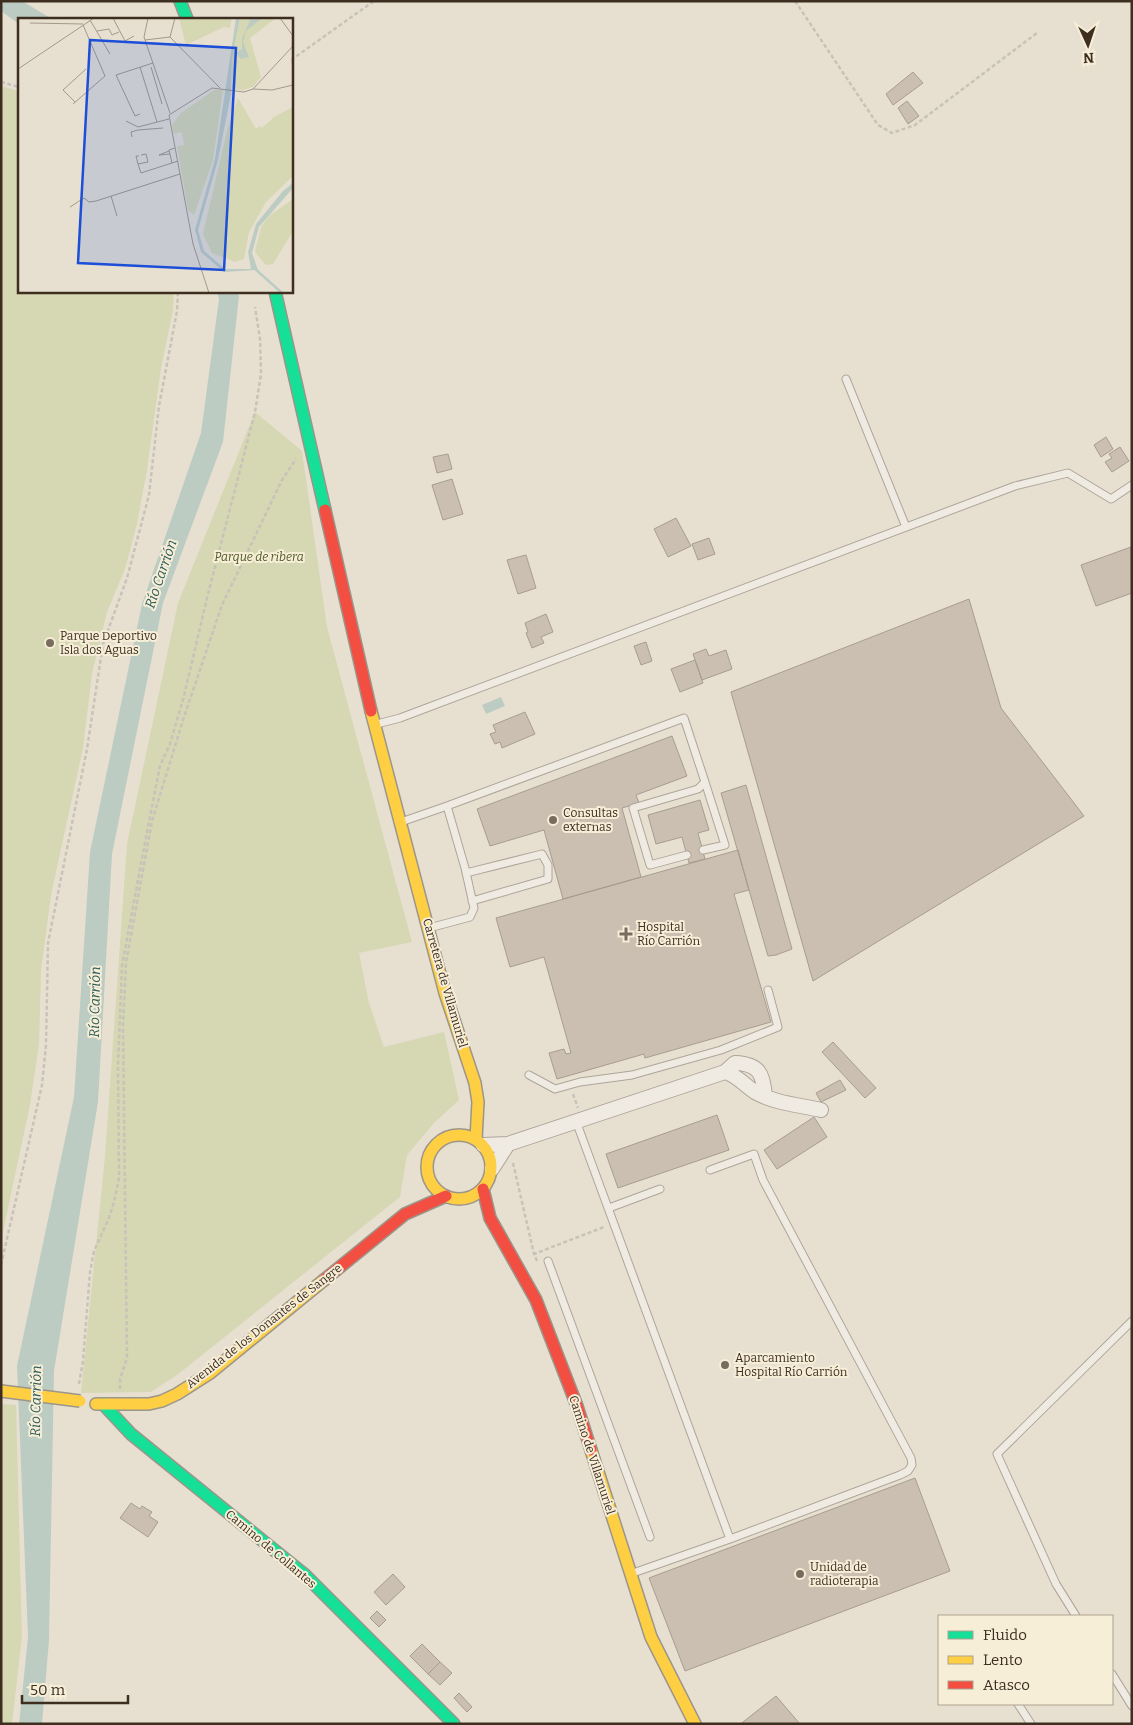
<svg xmlns="http://www.w3.org/2000/svg" width="1133" height="1725" font-family="Bitter,serif">
<style>
.green{fill:#d6d7b3}
.water{fill:#bcccc2}
.building{fill:#cbbfb2;stroke:#a89c90}
.lines{fill:none;stroke-linecap:round;stroke-linejoin:round}
.lane-casing{stroke:#ada599;stroke-width:9}
.street-casing{stroke:#ada599;stroke-width:16}
.fast-casing{stroke:#9c958a;stroke-width:14}
.slow-casing{stroke:#9c958a;stroke-width:14}
.jam-casing{stroke:#9c958a;stroke-width:14}
.path{stroke:#c8c2b9;stroke-width:2.5;stroke-dasharray:4 2.5;stroke-linecap:butt}
.lane{stroke:#efebe3;stroke-width:7}
.street{stroke:#efebe3;stroke-width:14}
.fast{stroke:#16e098;stroke-width:11}
.slow{stroke:#ffcf43;stroke-width:11}
.jam{stroke:#f24e42;stroke-width:11}
.slow-bridge-casing{stroke:#9c958a;stroke-width:14;stroke-linecap:butt}
.slow-bridge{stroke:#ffcf43;stroke-width:11}
.poi-dot{fill:#786c5e;stroke:#f7eed8;stroke-width:2}
.labels{text-anchor:middle;dominant-baseline:central;stroke-width:4;stroke-linejoin:round;paint-order:stroke}
.park-label{font-size:12px;font-style:italic;fill:#4d5a26;stroke:#f7eed8}
.poi-label{font-size:12px;fill:#3d2e20;stroke:#f7eed8;text-anchor:start}
.street-label{font-size:12px;fill:#3d2e20;stroke:#f7eed8}
.water-label{font-size:14px;font-style:italic;fill:#2f5d5a;stroke:#f7eed8}
.inset-river{fill:none;stroke:#bcccc2;stroke-width:2.5}
.inset-road{fill:none;stroke:#a3998a;stroke-width:1}
.view{fill:#1d4ed8;fill-opacity:0.15;stroke:#1d4ed8;stroke-width:2.5}
.inset-edge{fill:none;stroke:#3d2e20;stroke-width:2.5}
</style>
<rect width="100%" height="100%" fill="#e7e0d1"/>
<path class="green" d="M1 86 19 91V291H174L173 311 161 368 147 470 137 524 125 569 107 612 92 674 83 748 51 895 41 971 39 1044 30 1105 1 1241Z
M255 412 302 451 327 627 412 942 359 953 369 1003 384 1047 444 1032 459 1100 434 1123 407 1155 400 1197 177 1375 151 1392 81 1393 105 1156 127 844 178 603Z
M1 1404 16 1405 22 1636 12 1724H1Z"/>
<path class="water" d="M1 1H22L52 19H19V24L1 11Z
M217 291H237L239 296 223 442 163 603 112 854 98 1102 54 1371 49 1640 42 1724H19L28 1637 17 1366 74 1097 90 852 142 604 201 433 219 299Z
M501 697 505 706 486 714 482 705Z"/>
<path class="building" d="M913 72 923 83 893 105 886 94Z
M907 101 919 116 908 124 898 108Z
M1106 437 1113 449 1101 457 1094 445Z
M1120 447 1129 461 1112 472 1105 462 1112 458 1109 454Z
M448 454 452 469 437 473 433 457Z
M452 479 463 514 443 520 432 485Z
M676 518 691 546 668 557 654 529Z
M709 538 715 554 698 560 692 544Z
M1131 547 1132 593 1096 606 1081 565Z
M526 555 536 588 518 594 507 560Z
M969 599 1001 708 1084 816 813 981 731 692Z
M546 614 553 632 541 637 544 643 532 648 526 633 528 632 525 623Z
M646 642 652 661 641 665 634 646Z
M706 649 709 656 726 650 732 669 702 680 693 654Z
M695 660 703 683 680 692 671 669Z
M525 712 535 734 502 748 500 742 495 744 490 734 496 732 493 725Z
M672 736 687 776 636 795 639 803 622 808 641 877 563 899 544 830 490 846 477 809Z
M746 785 792 949 776 955 768 956 721 793Z
M700 800 709 830 698 833 705 859 689 863 682 837 656 844 648 815Z
M738 850 749 890 734 894 771 1022 645 1058 644 1054 557 1079 549 1053 564 1049 566 1054 571 1053 544 957 510 967 496 918Z
M833 1042 876 1088 865 1098 822 1052Z
M840 1080 846 1090 821 1102 816 1093Z
M717 1115 729 1150 618 1188 606 1154Z
M814 1117 827 1137 777 1169 764 1150Z
M915 1478 950 1571 685 1671 649 1578Z
M131 1503 140 1509 142 1506 152 1512 149 1516 158 1522 148 1537 120 1518Z
M393 1574 405 1587 386 1605 374 1592Z
M377 1611 386 1620 379 1627 370 1618Z
M422 1644 440 1662 428 1674 410 1656Z
M440 1662 452 1673 440 1685 428 1674Z
M459 1693 472 1707 467 1712 454 1698Z
M776 1696 800 1724H741L743 1722Z"/>
<g class="lines">
<defs>
<path id="lane" d="M846 379 906 527
M377 724 400 718 1015 486 1068 473 1111 499 1132 485
M401 822 447 806 684 718 705 782
M687 855 650 865 633 808 698 789 705 782 725 845 703 850
M466 873 542 854 548 865V879L472 901
M429 928 470 917 474 908 465 868 447 806
M529 1075 555 1089 580 1082 632 1075 721 1050 778 1027 768 990
M576 1121 730 1539
M609 1208 660 1189
M548 1261 650 1537
M633 1573 730 1539 900 1475 908 1471 912 1465 911 1458 763 1180 754 1154 710 1170
M1076 1616 1056 1584 997 1454 1132 1321
M1112 1674 1132 1706
M1018 1704 1031 1724"/>
<path id="street" d="M725 1072 735 1063C759 1064 763 1073 765 1096
M483 1145 508 1144 725 1072C737 1075 744 1085 755 1092 774 1103 799 1105 821 1110
M492 1169 508 1144"/>
<path id="fast" d="M180 1 187 19
M275 291 325 510
M103 1404 131 1434 305 1575 454 1724"/>
<path id="slow" d="M371 711 445 993 475 1083 478 1102 476 1139
M427 1167a32 32 0 1 1 64 0a32 32 0 1 1-64 0Z
M96 1404H149L162 1401 177 1394 210 1373 324 1280
M591 1450 651 1637 695 1724"/>
<path id="jam" d="M325 510 371 711
M483 1189 490 1218 536 1300 577 1406 591 1450
M324 1280 405 1214 446 1196"/>
</defs>
<use href="#lane" class="lane-casing"/>
<use href="#street" class="street-casing"/>
<use href="#fast" class="fast-casing"/>
<use href="#slow" class="slow-casing"/>
<use href="#jam" class="jam-casing"/>
<path class="path" d="M795 1 878 125 892 133 915 125 1037 33
M291 60 374 1
M1 82 19 87
M573 1094 578 1108
M513 1163 534 1254
M537 1261 534 1254 604 1227
M1 1265 42 1085 46 1045 48 943 87 749 103 644 127 578 149 495 159 406 177 311 178 291
M79 1384 83 1361 90 1272 94 1251 109 1218 114 1202 119 1178 118 1066 122 966 146 837 160 766 170 744 184 696 207 598 255 412 261 374 260 339 255 307
M120 1389V1379L127 1358 123 1025 126 963 152 821 183 720 222 605 282 480 296 459
M1 1555V1650"/>
<use href="#lane" class="lane"/>
<use href="#street" class="street"/>
<use href="#fast" class="fast"/>
<use href="#slow" class="slow"/>
<use href="#jam" class="jam"/>
<defs>
<path id="slow-bridge" d="M1 1391 80 1401"/>
</defs>
<use href="#slow-bridge" class="slow-bridge-casing"/>
<use href="#slow-bridge" class="slow-bridge"/>
</g>
<g class="poi-dot">
<circle cx="50" cy="643" r="5"/>
<circle cx="553" cy="820" r="5"/>
<path d="M623.5 926.5h5v5h5v5h-5v5h-5v-5h-5v-5h5z"/>
<circle cx="725" cy="1365" r="5"/>
<circle cx="800" cy="1574" r="5"/>
</g>
<g class="labels">
<g class="park-label">
<text x="259" y="557">Parque de ribera</text>
</g>
<g class="poi-label">
<text x="60" y="636">Parque Deportivo<tspan x="60" dy="14">Isla dos Aguas</tspan></text>
<text x="563" y="813">Consultas<tspan x="563" dy="14">externas</tspan></text>
<text x="637" y="927">Hospital<tspan x="637" dy="14">Río Carrión</tspan></text>
<text x="735" y="1358">Aparcamiento<tspan x="735" dy="14">Hospital Río Carrión</tspan></text>
<text x="810" y="1567">Unidad de<tspan x="810" dy="14">radioterapia</tspan></text>
</g>
<g class="street-label">
<text transform="translate(445 983) rotate(74)">Carretera de Villamuriel</text>
<text transform="translate(264 1326) rotate(-38)">Avenida de los Donantes de Sangre</text>
<text transform="translate(592 1455) rotate(72)">Camino de Villamuriel</text>
<text transform="translate(271 1549) rotate(40)">Camino de Collantes</text>
</g>
<g class="water-label">
<text transform="translate(161 574) rotate(-71)">Río Carrión</text>
<text transform="translate(95 1002) rotate(-89)">Río Carrión</text>
<text transform="translate(36 1401) rotate(-89)">Río Carrión</text>
</g>
</g>
<g transform="translate(18 18)">
<rect width="275" height="275" fill="#e7e0d1"/>
<path d="M161 0H214L212 10 206 9 168 27ZM222 0H258L232 20 243 59 235 69 225 72 214 71V41ZM196 72H205L195 142 176 197 170 192 159 128 166 127 165 120 163 114 156 116 154 107 163 95ZM220 80 238 111 242 108 244 110 256 99 275 89V158L248 184 231 214 226 241 217 244 194 235 185 216 210 109ZM275 181V213L255 246 248 247 237 234 243 209 251 198Z" fill="#d6d7b3"/>
<path d="M218 0H222L214 41 213 76 200 142 180 212 186 233 207 251H233L230 234 238 206 265 173 275 165V170L241 209 234 235 240 252 206 254 183 234 177 212 197 141ZM233 0H244L228 13 225 24 231 39 223 41 218 35 224 31V21Z" fill="#bcccc2"/>
<path class="inset-river" d="M236 250 264 275"/>
<path class="inset-road" d="M95 0 107 23 116 18M130 0 126 19 152 95M157 0 152 19 202 70M262 0 275 18M72 2 92 36M12 5 65 6M79 13 91 11 94 17 101 14M127 22 152 19M274 40 275 58M122 49 139 104M133 49 144 86M0 51 76 0M235 71 254 72 275 67M57 84 45 72 68 51M55 86 87 58 65 7M122 96 117 98 98 57 135 45M108 103 120 109 151 101M114 119 113 114 120 112 145 110M151 133 141 137 152 136M121 138H118L120 146 130 144 128 136 123 137M154 145 151 132 157 130M120 146 123 155 160 143M93 178 99 198M52 189 66 180 71 184 78 183 162 156M191 275 175 226 151 97 194 70 226 74 235 71 275 28"/>
<path class="view" d="M72 22 218 30 206 252 60 245Z"/>
<rect width="275" height="275" class="inset-edge"/>
</g>
<rect width="1133" height="1725" fill="none" stroke="#3d2e20" stroke-width="5"/>
<rect x="938" y="1615" width="175" height="90" fill="#f7eed8" stroke="#ada18e"/>
<rect x="948" y="1631" width="25" height="8" fill="#16e098" stroke="#ada18e"/>
<text x="983" y="1640" font-size="15" fill="#3d2e20">Fluido</text>
<rect x="948" y="1656" width="25" height="8" fill="#ffcf43" stroke="#ada18e"/>
<text x="983" y="1665" font-size="15" fill="#3d2e20">Lento</text>
<rect x="948" y="1681" width="25" height="8" fill="#f24e42" stroke="#ada18e"/>
<text x="983" y="1690" font-size="15" fill="#3d2e20">Atasco</text>
<g transform="translate(1088 45) rotate(177)" stroke="#f7eed8" stroke-width="4" paint-order="stroke">
<path d="M0-4L9 19L0 12L-9 19Z" fill="#3d2e20"/>
<text y="-8" font-size="14" font-weight="bold" text-anchor="middle" fill="#3d2e20">N</text>
</g>
<path d="M22 1695v8h106v-8" fill="none" stroke="#3d2e20" stroke-width="2.5"/>
<text x="30" y="1695" font-size="15" fill="#3d2e20" stroke="#f7eed8" stroke-width="4" paint-order="stroke">50 m</text>
</svg>
